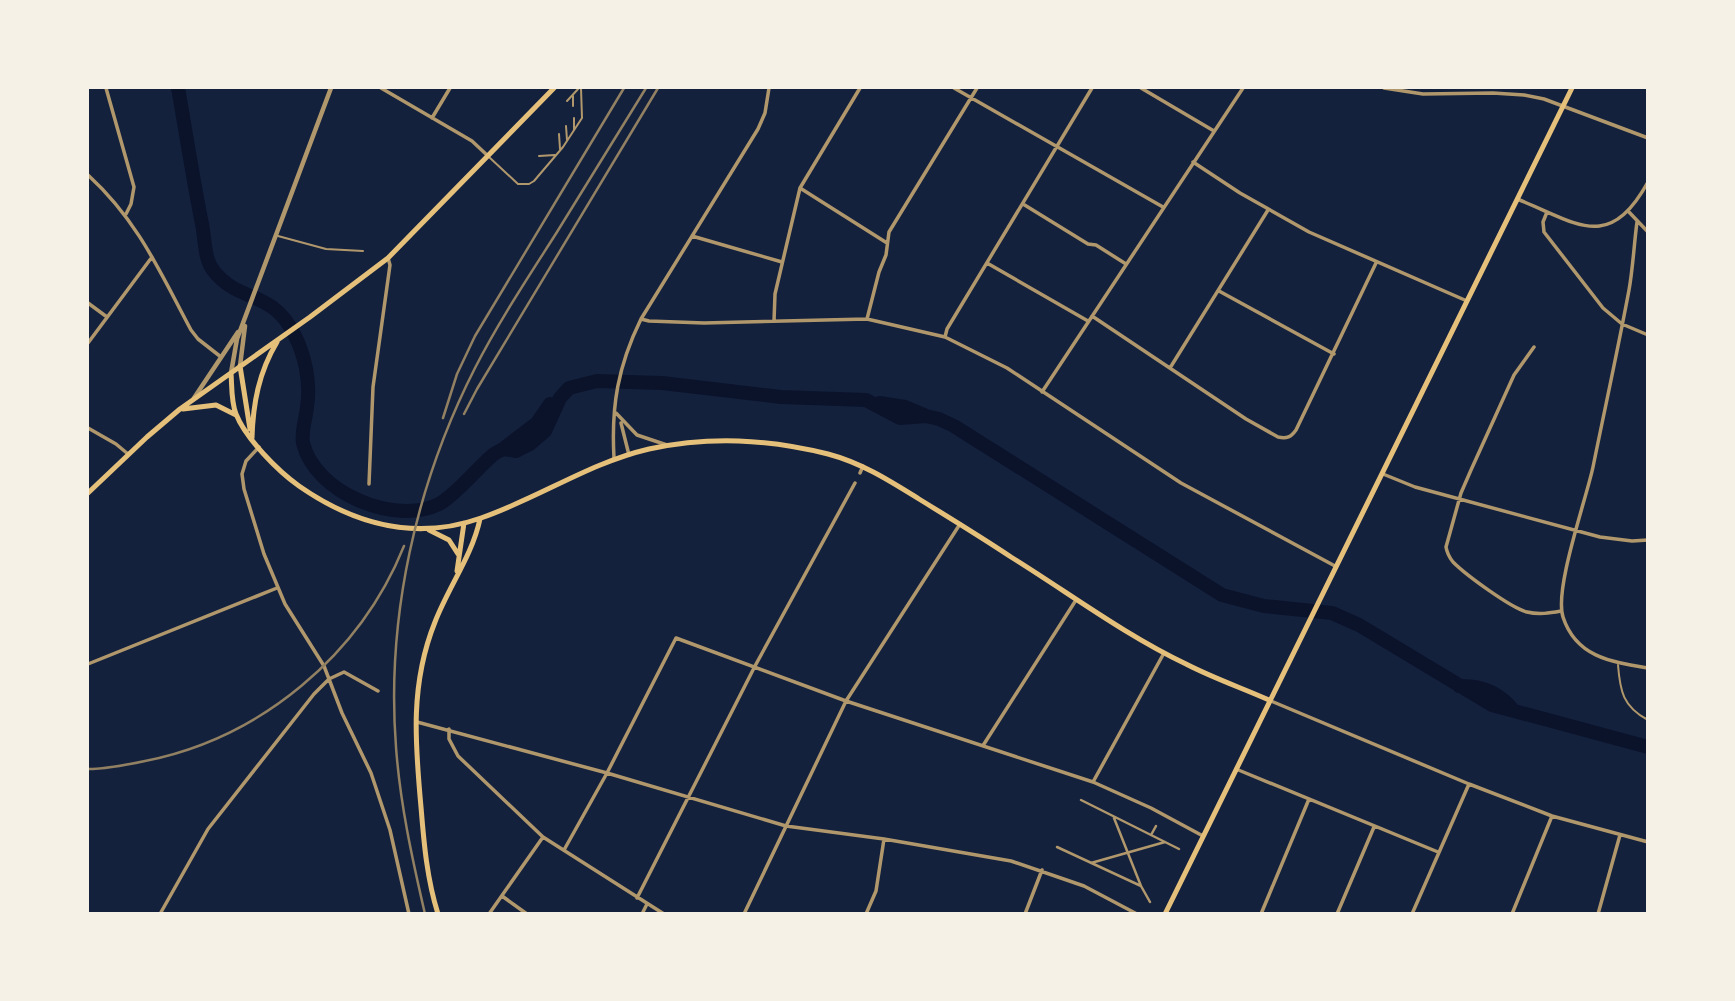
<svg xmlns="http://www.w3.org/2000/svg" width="1735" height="1001" font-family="Roboto,sans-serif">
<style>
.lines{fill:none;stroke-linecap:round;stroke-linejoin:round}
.river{stroke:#0b132b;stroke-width:14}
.service{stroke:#b1986c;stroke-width:2}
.pedestrian{stroke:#b1986c;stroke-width:2.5}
.minor{stroke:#b1986c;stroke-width:3.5}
.tertiary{stroke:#b1986c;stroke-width:4.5}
.secondary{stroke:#e5c07b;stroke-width:5}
.rail{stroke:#918062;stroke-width:2.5}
</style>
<rect width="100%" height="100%" fill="#14213d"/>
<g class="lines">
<path class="river" d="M178 88C186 133 193 179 202 224 205 238 204 258 213 270 239 304 272 289 294 334 305 355 311 383 307 407 306 418 301 432 303 443 315 493 395 526 439 504 456 495 478 467 494 454L503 449 516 451 530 444 545 431 560 398 569 388 597 381 662 383 781 397 866 400 900 418 926 416 939 419 954 426 1222 595 1264 606 1332 613 1359 625 1492 705 1648 747
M880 403 905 407 924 415
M503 449 537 423 550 404
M1459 686C1482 685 1500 693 1514 711"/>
<path class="service" d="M573 96V106
M567 101 579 88
M574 118V130
M566 126 567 140
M559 134 560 149
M539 156 555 155
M489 157 518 184H529L534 181 563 147 582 118 581 88
M278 236 326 249 363 251
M1618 665C1620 691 1623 707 1648 720"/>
<path class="pedestrian" d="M1081 800 1179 849
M1114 818 1141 886
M1151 835 1156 826
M1057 847 1141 886 1150 902
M1091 863 1165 842"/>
<path class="minor" d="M106 88 134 187 131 204 126 214
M381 88 472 141 488 156
M954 88 1163 207
M1141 88 1214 131
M1384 88 1423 94 1493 93 1524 95 1544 99 1648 138
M432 118 450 88
M1193 162 1240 193 1309 232 1467 301
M88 175C138 221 159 270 191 330L198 339 221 357
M800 188 887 243
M1517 199C1576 222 1608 254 1648 182
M1023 204 1088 244 1096 245 1126 264
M1628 211 1648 232
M1547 212 1543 222 1544 232 1603 308 1622 324 1648 335
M1637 222C1634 244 1633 268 1629 290 1618 349 1605 408 1593 467 1586 500 1554 589 1563 617 1576 657 1611 662 1648 668
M692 236 782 262
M987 263 1088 321
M1219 291 1334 354
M88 303 107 317
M1092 316 1246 419 1278 437C1287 439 1291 437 1296 430L1376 263
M641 319 649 321 704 323 867 319 945 337 1007 368 1181 483 1335 566
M867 319 879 272 886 255 889 232 977 88
M774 321 775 294 800 188 860 88
M945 337 947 329 1092 88
M88 343 152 257
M1534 347 1514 375 1471 470 1461 493 1446 547C1447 553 1449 557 1453 562 1466 575 1511 608 1527 612 1539 615 1550 613 1561 611
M1170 368 1268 210
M1042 392 1243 88
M616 413 637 435 667 445
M621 423 629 455
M88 428 116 444 128 454
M259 447 246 461 242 474 244 489 264 554 285 604 324 666 342 713 371 773 390 830 409 914
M614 458C611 406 618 366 641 319L758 129 765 113 769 88
M860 473 863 466
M1383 474 1415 487 1600 537 1632 541 1648 540
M369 484 373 387 390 265 388 258
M88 664 277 588
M1271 701 1469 784 1552 816 1648 842
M417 722 607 773 786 826 884 839 1011 861 1084 886 1137 914
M449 729V739L458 756 543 837 664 914
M984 744 1076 600
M1236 769 1438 852
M1093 782 1164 653
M564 850 607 773 676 638 846 701 1093 782 1151 808 1203 836
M502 896 527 914
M637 898 755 666 855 483
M160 914 208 829 314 694 329 679 344 672 378 691
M489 914 543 837
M642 914 647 904
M744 914 846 701 960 524
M866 914 876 891 884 839
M1025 914 1042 870
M1261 914 1309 799
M1337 914 1374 827
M1412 914 1469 784
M1512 914 1552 816
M1598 914 1620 835"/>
<path class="tertiary" d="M240 366 245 326
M231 373 237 339 331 88
M194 398 238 332"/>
<path class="secondary" d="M240 366 250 429
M231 373C232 386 231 402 236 414 246 439 278 471 299 486 355 525 416 541 481 518 539 498 589 463 649 449 710 436 767 439 828 454 862 463 890 481 919 499 950 518 981 537 1011 557 1069 593 1125 635 1186 664 1213 678 1242 688 1269 700
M183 409 216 405 236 415
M252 438C253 403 259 372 277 342
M88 493 147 437 180 409 310 317 388 258 554 88
M429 530 449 540 458 554
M457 571 464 523
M438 914C427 879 424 844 421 807 415 742 410 684 435 622 449 586 472 556 480 519
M1165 914 1572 88"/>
<path class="rail" d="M464 414 477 389 658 88
M443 418 457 374 475 336 624 88
M88 769C107 769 126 765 145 761 261 738 360 655 404 546
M425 914C412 858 400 803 396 747 386 617 416 484 475 368 499 321 529 276 557 232 587 184 616 136 646 88"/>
</g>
<rect width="1735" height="1001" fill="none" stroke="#f6f1e7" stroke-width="178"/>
</svg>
